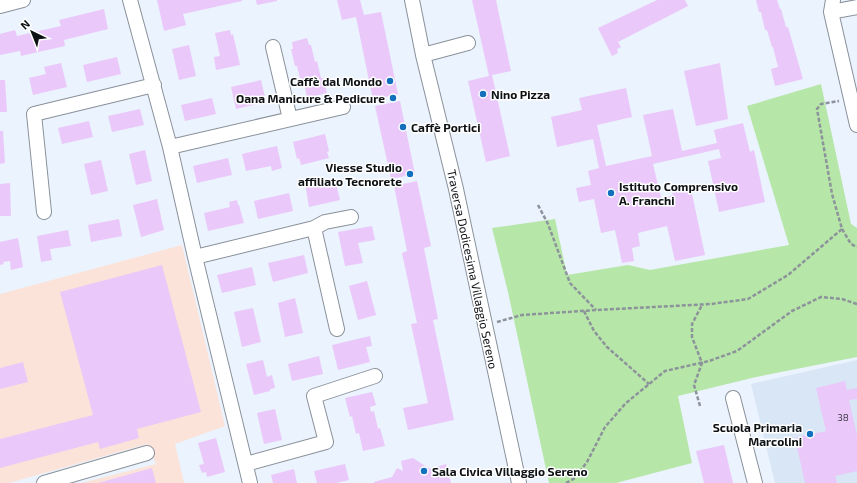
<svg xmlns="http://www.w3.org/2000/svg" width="857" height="483" font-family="'Exo 2',sans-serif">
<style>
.built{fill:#d9e6f5}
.industrial{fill:#fbe3d9}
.green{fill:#b6e6a8}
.building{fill:#eac8f9}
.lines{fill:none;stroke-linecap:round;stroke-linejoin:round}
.street-casing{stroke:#8a919a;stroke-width:16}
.path{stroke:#8d939a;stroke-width:2.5;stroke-dasharray:4 2;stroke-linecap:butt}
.street{stroke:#fff;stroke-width:14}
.poi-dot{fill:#1370bd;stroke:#fff;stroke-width:1.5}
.labels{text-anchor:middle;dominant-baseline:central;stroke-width:3;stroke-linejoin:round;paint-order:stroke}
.number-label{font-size:10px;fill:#453f4d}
.poi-label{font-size:12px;font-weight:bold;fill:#0e1114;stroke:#fff;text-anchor:end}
.street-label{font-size:12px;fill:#0e1114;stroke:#fff}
</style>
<rect width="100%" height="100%" fill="#ebf3fe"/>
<path class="built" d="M857 360V483H775L751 384Z"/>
<path class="industrial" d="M182 245 225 426 175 444 184 483H81L156 464 147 444 9 483H0V294Z"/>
<path class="green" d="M821 84 851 224 857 228V357L756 377 678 396 692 463 616 483H549L508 292 492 228 555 219 567 275 628 265 650 270 789 245 747 106Z"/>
<path class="building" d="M157 0H242V1L183 14 186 25 164 31Z
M256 0H277V1L257 5Z
M337 0H360L364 15 381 12 398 94 373 100 356 17 342 20Z
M472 0H496L511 71 492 75 510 156 486 162 468 81 489 76Z
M657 0H685L688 6 618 42 621 47 617 49 618 53 612 56 598 28Z
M756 0H777L780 9H781L786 27H788L803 79 775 86 771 69 778 67 773 47H772L767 30H765L761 12H759Z
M104 9 108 29 64 40 65 46 21 56 20 51 0 55V34L15 30 17 36 61 26 59 20Z
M230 30 231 35 233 34 240 65 216 70 214 57 220 56 215 33Z
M307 38 309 45H311L315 62 317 61 321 78H323L327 93 307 98 304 82 301 83 297 66H295L291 49H293L292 42Z
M189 45 196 76 179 80 172 49Z
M117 57 121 74 87 82 83 65Z
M61 63 67 87 33 95 29 78 46 74 44 67Z
M720 63 728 119 696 126 684 71Z
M0 80H5L7 112H0Z
M261 80 266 102 236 109 231 87Z
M626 88 632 117 597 125 606 166 652 156 643 115 673 109 682 151 717 143 714 130 743 123 750 152 754 150 765 202 719 212 708 161 721 158 719 149 653 164 663 206 669 204 667 197 673 195 672 193 691 189 705 255 675 261 667 226 638 233 640 246 632 248 634 261 622 263 615 230 601 233 594 199 579 202 576 188 591 185 588 171 599 168 593 139 557 147 551 117 582 110 579 98Z
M212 98 216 114 185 121 181 105Z
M400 101 415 174 391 179 375 106Z
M140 109 144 125 112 132 108 116Z
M89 121 93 137 62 144 58 128Z
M0 131H3L5 163 0 164Z
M325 134 329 151 327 152 329 158 301 165 299 158 297 159 293 142Z
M277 146 282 168 272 171 271 166 246 171 242 154Z
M145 150 152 181 136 185 129 154Z
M228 158 232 175 197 183 193 166Z
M101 160 108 191 91 195 84 164Z
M333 178 335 185 336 184 340 200 309 207 305 184Z
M417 181 431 246 424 248 438 319 433 320 454 420 408 430 403 408 428 403 411 324 417 323 402 253 407 251 394 186Z
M10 183 11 216H0V184Z
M289 193 293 211 258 219 254 201Z
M157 199 164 230 141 237 133 205Z
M237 200 238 205H239L244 223 208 231 204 213 230 207 229 202Z
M119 219 122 236 91 242 88 225Z
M372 226 375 240 358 243 363 263 345 266 338 232Z
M68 230 71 246 50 249 52 260 41 262 37 236Z
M18 238 23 267 11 270 10 261 3 262 4 264 0 265V242Z
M304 255 308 273 273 282 268 263Z
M162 265 201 412 137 429 139 438 100 449 98 442 0 468V439L93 415 60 292Z
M252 267 256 285 222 293 217 275Z
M367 281 376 315 358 320 349 286Z
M295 298 303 333 285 337 278 303Z
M253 308 261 342 242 347 234 312Z
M370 336 372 346 366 347 370 362 338 370 332 345Z
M319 356 323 374 292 381 288 364Z
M263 360 267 377 272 375 275 388 270 389V391L254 395 246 364Z
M23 362 28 382 0 389V368Z
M845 381 847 390 857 388V399L849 400 857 435V471L835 476 837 483H805L795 438 826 431 816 388Z
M372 392 376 405 370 407 371 412 374 411 378 429 380 428 385 446 363 451 359 433 356 434 352 416 350 417 345 398Z
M275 409 282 440 264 444 257 413Z
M216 438 225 472 207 477 206 472 202 473 199 465 204 464 198 443Z
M724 445 733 483H704L696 451Z
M413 458 430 469 446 464 451 483H374V482L392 477 397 468 403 471 401 461Z
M345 464 349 480 336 483H317L314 471Z
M152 468 156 483H98Z
M294 469 297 483H273L271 475Z"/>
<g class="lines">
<defs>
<path id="street" d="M130 0 170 147 195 257 250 483
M412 0 423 55 456 189 519 483
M833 0 831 12 857 125
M0 6 23 0
M831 12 857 7
M273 47 290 119
M423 55 468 43
M170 147 343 107
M44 212 34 114 154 85
M314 228 337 329
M195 257 314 228 325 222 351 217
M733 398 755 483
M246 464 326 442 314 396 375 376
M44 483 147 453"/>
</defs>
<use href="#street" class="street-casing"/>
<path class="path" d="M538 205 548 224 570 283 596 310
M842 229 851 244 857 247
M584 311 594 331 607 347 649 384
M497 322 522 315 596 310 711 304 748 299 788 275 842 229 832 194 817 109 821 104 839 101
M700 406 694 385 702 363 692 337V324L702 305
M566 483 575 478 587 462 605 427 626 403 665 371 709 361 737 351 792 311 821 297 842 299 857 304"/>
<use href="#street" class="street"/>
</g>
<g class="poi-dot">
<circle cx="390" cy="81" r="4"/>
<circle cx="483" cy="94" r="4"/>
<circle cx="393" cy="98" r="4"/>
<circle cx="403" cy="127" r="4"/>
<circle cx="410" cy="174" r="4"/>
<circle cx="611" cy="193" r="4"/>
<circle cx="810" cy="434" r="4"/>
<circle cx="424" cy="471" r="4"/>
</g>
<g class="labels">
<g class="number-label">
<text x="843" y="417">38</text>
</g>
<g class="poi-label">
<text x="382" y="81">Caffè dal Mondo</text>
<text x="491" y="94" text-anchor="start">Nino Pizza</text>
<text x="385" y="98">Oana Manicure &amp; Pedicure</text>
<text x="411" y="127" text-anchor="start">Caffè Portici</text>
<text x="402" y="167">Viesse Studio<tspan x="402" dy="14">affiliato Tecnorete</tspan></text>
<text x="619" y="186" text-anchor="start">Istituto Comprensivo<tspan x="619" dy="14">A. Franchi</tspan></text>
<text x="802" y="427">Scuola Primaria<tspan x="802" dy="14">Marcolini</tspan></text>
<text x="432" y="471" text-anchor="start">Sala Civica Villaggio Sereno</text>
</g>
<g class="street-label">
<text transform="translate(473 269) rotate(78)">Traversa Dodicesima Villaggio Sereno</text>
</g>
</g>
<g transform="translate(32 32) rotate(317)" stroke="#ffffff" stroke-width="3" paint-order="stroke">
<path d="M0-3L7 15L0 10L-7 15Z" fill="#0e1114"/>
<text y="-6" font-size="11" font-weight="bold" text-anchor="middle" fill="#0e1114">N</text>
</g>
</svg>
